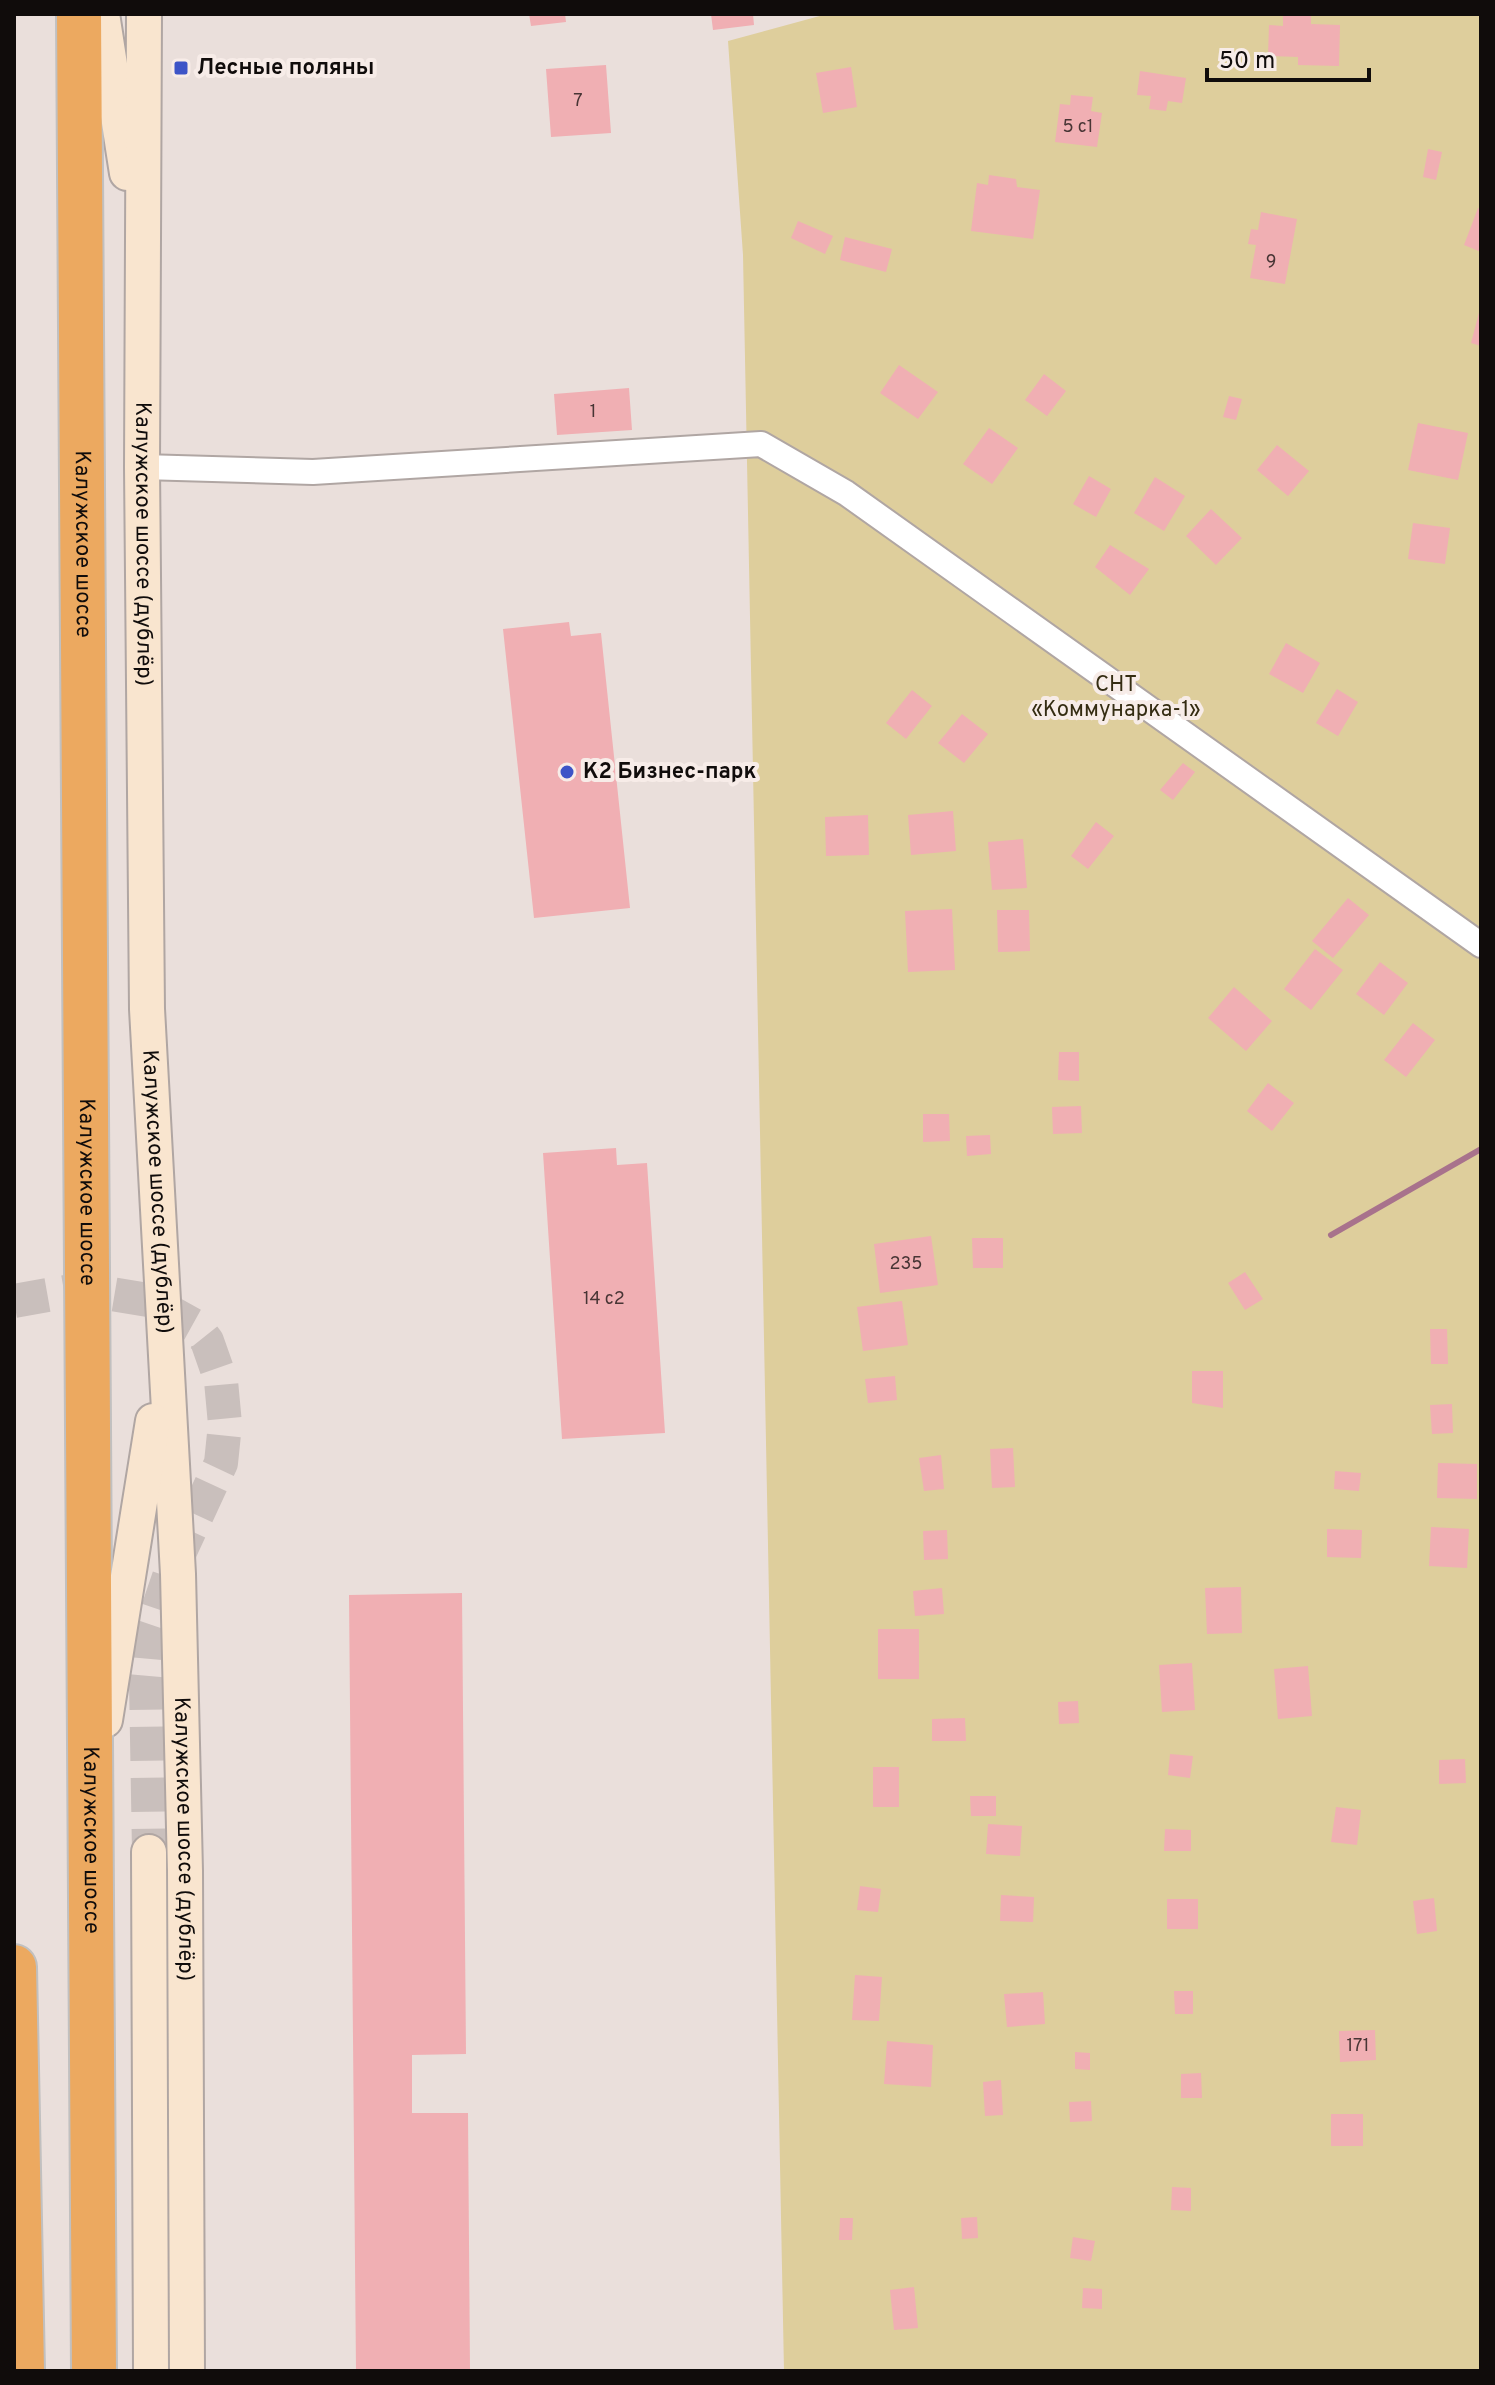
<svg xmlns="http://www.w3.org/2000/svg" width="1495" height="2385" font-family="Overpass,sans-serif">
<style>
.green{fill:#dece9c}
.lines{fill:none;stroke-linecap:round;stroke-linejoin:round}
.stream{stroke:#a8728c;stroke-width:6}
.building{fill:#f0afb3}
.secondary-tunnel{stroke:#c9bfbc;stroke-width:34;stroke-dasharray:34 17;stroke-linecap:butt}
.street-casing{stroke:#b0a6a3;stroke-width:28}
.secondary-casing{stroke:#b0a6a3;stroke-width:38}
.highway-casing{stroke:#c1c0c0;stroke-width:48}
.street{stroke:#fff;stroke-width:24}
.secondary{stroke:#f9e5cf;stroke-width:34}
.highway{stroke:#eca960;stroke-width:44}
.poi-dot{fill:#3d54c7;stroke:#f7ece8;stroke-width:3}
.labels{text-anchor:middle;dominant-baseline:central;stroke-width:8;stroke-linejoin:round;paint-order:stroke}
.number-label{font-size:18px;fill:#483535}
.poi-label{font-size:22px;font-weight:bold;fill:#100c0b;stroke:#f7ece8;text-anchor:start}
.street-label{font-size:22px;fill:#100c0b;stroke:#f7ece8}
.park-label{font-size:22px;fill:#342c12;stroke:#f7ece8}
</style>
<rect width="100%" height="100%" fill="#eadfdb"/>
<path class="green" d="M827 14H1481V2371H784L743 255 728 41Z"/>
<g class="lines">
<path class="stream" d="M1331 1235 1481 1149"/>
</g>
<path class="building" d="M529 14H565L566 22 531 26Z
M711 14H753L754 25 713 30Z
M1283 15 1311 16V24L1340 25 1339 66 1298 65V57L1268 56 1269 25 1283 26Z
M606 65 611 133 551 137 546 69Z
M851 67 857 107 823 113 816 73Z
M1140 71 1186 78 1182 103 1168 101 1166 111 1149 109 1151 96 1137 95Z
M1071 95 1093 97 1091 111 1102 113 1097 147 1055 142 1060 104 1070 105Z
M1428 149 1442 152 1436 180 1423 177Z
M989 175 1016 179 1017 187 1040 190 1033 239 971 231 977 183 988 185Z
M1478 208 1481 209V252L1464 245Z
M1261 212 1297 219 1285 284 1250 278 1256 245 1248 244 1251 229 1258 230Z
M798 221 833 236 825 254 791 238Z
M845 237 892 249 886 272 840 260Z
M1481 305V346L1471 343Z
M899 365 938 392 918 419 880 393Z
M1044 374 1066 391 1047 416 1025 400Z
M629 388 632 430 557 435 554 394Z
M1229 396 1242 399 1236 420 1223 417Z
M1418 423 1468 433 1458 480 1408 470Z
M989 428 1018 448 992 484 963 464Z
M1277 445 1309 471 1288 496 1257 470Z
M1089 476 1111 489 1096 517 1073 504Z
M1155 477 1185 496 1164 531 1134 513Z
M1211 509 1242 538 1216 565 1186 536Z
M1413 523 1450 528 1445 564 1408 559Z
M1110 545 1149 569 1130 595 1095 567Z
M569 622 571 636 601 633 630 908 534 918 503 629Z
M1286 643 1320 663 1303 693 1269 674Z
M1337 689 1358 702 1338 736 1316 723Z
M912 690 932 706 906 739 886 723Z
M962 714 988 734 964 763 938 743Z
M1183 763 1195 772 1173 800 1160 790Z
M953 811 956 851 911 855 908 815Z
M868 815 869 855 826 856 825 817Z
M1096 822 1114 836 1088 869 1071 856Z
M1023 839 1027 888 992 890 988 842Z
M1348 898 1369 915 1333 958 1312 941Z
M952 909 955 970 908 972 905 911Z
M997 910H1029L1030 951 998 952Z
M1315 949 1343 970 1311 1010 1284 989Z
M1380 962 1408 983 1384 1015 1356 994Z
M1234 987 1272 1021 1246 1051 1208 1018Z
M1413 1023 1435 1040 1406 1077 1384 1060Z
M1059 1052H1079V1081L1058 1080Z
M1268 1083 1294 1103 1272 1131 1247 1111Z
M1081 1106 1082 1133 1053 1134 1052 1107Z
M923 1114H949L950 1141 923 1142Z
M990 1135 991 1154 967 1156 966 1136Z
M616 1148 617 1165 647 1163 665 1433 562 1439 543 1153Z
M931 1236 938 1285 880 1293 874 1244Z
M972 1238H1003V1268H973Z
M1245 1272 1263 1299 1245 1310 1228 1283Z
M902 1301 908 1345 863 1351 857 1307Z
M1430 1329H1447L1448 1364H1431Z
M1192 1371H1223V1408L1192 1403Z
M895 1376 897 1400 868 1403 865 1379Z
M1452 1404 1453 1433 1432 1434 1430 1405Z
M1013 1448 1015 1487 992 1488 990 1449Z
M941 1455 944 1489 924 1491 919 1458Z
M1438 1463 1477 1464V1499L1437 1498Z
M1335 1471 1361 1473 1359 1491 1334 1489Z
M1431 1527 1469 1529 1467 1568 1429 1566Z
M1327 1529 1362 1530 1361 1558 1327 1557Z
M947 1530 948 1559 924 1560 923 1531Z
M1241 1587 1242 1633 1207 1634 1205 1588Z
M942 1588 944 1614 915 1616 913 1591Z
M462 1593 466 2054 412 2055V2113H468L470 2371H356L349 1595Z
M878 1629H919V1679H878Z
M1192 1663 1195 1710 1162 1712 1159 1665Z
M1308 1666 1312 1716 1278 1719 1274 1669Z
M1078 1701 1079 1723 1059 1724 1058 1702Z
M965 1718 966 1741H932V1719Z
M1170 1754 1193 1756 1190 1778 1168 1775Z
M1465 1759 1466 1783 1439 1784V1760Z
M873 1767H899V1807H873Z
M970 1796H996V1816H971Z
M1336 1807 1361 1810 1357 1845 1331 1842Z
M988 1824 1022 1826 1020 1856 986 1854Z
M1165 1829 1191 1830V1851H1164Z
M860 1886 881 1889 878 1912 857 1910Z
M1001 1895 1034 1897 1033 1922 1000 1921Z
M1434 1898 1437 1931 1417 1934 1413 1901Z
M1167 1899H1198V1929H1167Z
M855 1975 882 1977 879 2021 852 2020Z
M1174 1991H1193V2014H1175Z
M1043 1992 1045 2024 1007 2027 1004 1994Z
M1375 2030 1376 2060 1340 2062 1339 2031Z
M887 2041 933 2045 931 2087 884 2084Z
M1075 2052 1090 2053V2070L1075 2069Z
M1201 2073 1202 2098H1181V2074Z
M1001 2080 1003 2115 985 2116 983 2082Z
M1091 2101 1092 2121 1070 2122 1069 2102Z
M1331 2114H1363V2146H1331Z
M1172 2187 1191 2188V2211L1171 2210Z
M977 2217 978 2238 962 2239 961 2218Z
M840 2218H853L852 2240H839Z
M1073 2237 1095 2241 1091 2261 1070 2258Z
M914 2287 918 2328 894 2330 890 2290Z
M1083 2288 1102 2289V2309L1082 2308Z"/>
<g class="lines">
<path class="secondary-tunnel" d="M14 1301 82 1289 148 1300 195 1326 207 1341 221 1381 225 1424 221 1463 171 1571 150 1633 146 1681 149 1852"/>
<defs>
<path id="street" d="M142 467 313 472 761 444 846 493 1481 945"/>
<g id="secondary">
<path d="M102 14 127 173"/>
<path id="s1" d="M144 14 142 467 147 1009 178 1574 185 1871 187 2371"/>
<path d="M105 1720 153 1421"/>
<path d="M149 1852 151 2371"/>
</g>
<g id="highway">
<path id="s2" d="M79 14 94 2371"/>
<path d="M14 1967 22 2371"/>
</g>
</defs>
<use href="#street" class="street-casing"/>
<use href="#secondary" class="secondary-casing"/>
<use href="#highway" class="highway-casing"/>
<use href="#street" class="street"/>
<use href="#secondary" class="secondary"/>
<use href="#highway" class="highway"/>
</g>
<g class="poi-dot">
<rect x="173" y="60" width="16" height="16" rx="4"/>
<circle cx="567" cy="772" r="8"/>
</g>
<g class="labels">
<g class="number-label">
<text x="578" y="101">7</text>
<text x="1078" y="127">5 с1</text>
<text x="1271" y="262">9</text>
<text x="593" y="412">1</text>
<text x="906" y="1264">235</text>
<text x="604" y="1299">14 с2</text>
<text x="1358" y="2046">171</text>
</g>
<g class="poi-label">
<text x="197" y="68">Лесные поляны</text>
<text x="583" y="772">К2 Бизнес-парк</text>
</g>
<g class="street-label">
<text stroke="none"><textPath href="#s2" startOffset="530">Калужское шоссе</textPath></text>
<text stroke="none"><textPath href="#s1" startOffset="530">Калужское шоссе (дублёр)</textPath></text>
<text stroke="none"><textPath href="#s2" startOffset="1178">Калужское шоссе</textPath></text>
<text stroke="none"><textPath href="#s1" startOffset="1178">Калужское шоссе (дублёр)</textPath></text>
<text stroke="none"><textPath href="#s2" startOffset="1826">Калужское шоссе</textPath></text>
<text stroke="none"><textPath href="#s1" startOffset="1826">Калужское шоссе (дублёр)</textPath></text>
</g>
<g class="park-label">
<text x="1116" y="685">СНТ<tspan x="1116" dy="25">«Коммунарка-1»</tspan></text>
</g>
</g>
<rect width="1495" height="2385" fill="none" stroke="#100c0b" stroke-width="32"/>
<path d="M1207 68v12h162v-12" fill="none" stroke="#100c0b" stroke-width="4"/>
<text x="1219" y="68" font-size="24" fill="#100c0b" stroke="#f7ece8" stroke-width="6" paint-order="stroke">50 m</text>
</svg>
